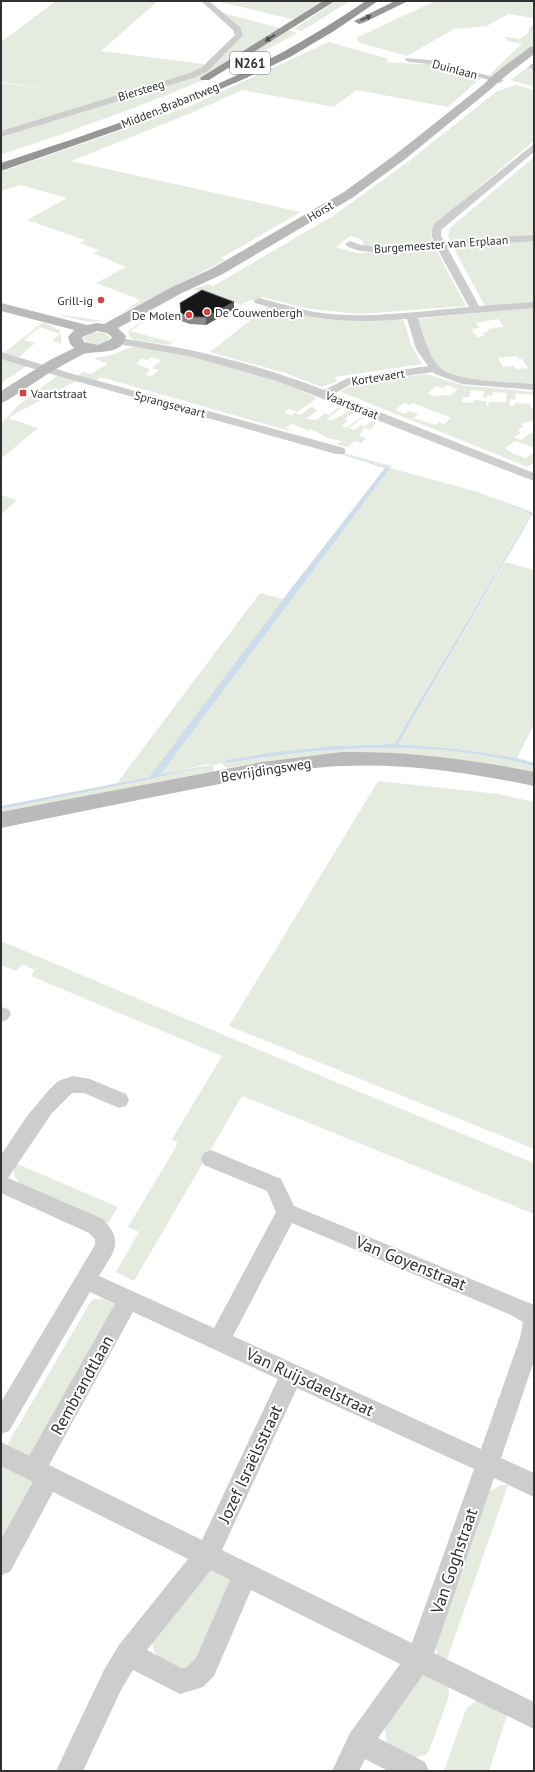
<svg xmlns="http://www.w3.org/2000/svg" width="535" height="1772" font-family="'PT Sans',sans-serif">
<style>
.green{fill:#e5ecdf;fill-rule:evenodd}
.water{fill:#cdddea}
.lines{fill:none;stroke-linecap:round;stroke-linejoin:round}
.street{fill:#cdcdcd;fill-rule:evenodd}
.secondary{fill:#bababa;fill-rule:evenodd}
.highway{fill:#979797;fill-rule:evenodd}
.wall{fill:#8b8b8b}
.shaded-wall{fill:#5d5d5d}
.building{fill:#171717;stroke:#5d5d5d}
.oneway{fill:#4f4f4f}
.poi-dot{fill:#d94044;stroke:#fff;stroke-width:1.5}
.labels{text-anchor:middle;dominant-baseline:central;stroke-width:4;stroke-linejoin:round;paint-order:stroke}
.far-street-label{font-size:12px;fill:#303030;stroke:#fff}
.far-poi-label{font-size:12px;fill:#303030;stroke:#fff;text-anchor:end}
.shield{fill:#fff;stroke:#6e6e6e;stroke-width:1}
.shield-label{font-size:13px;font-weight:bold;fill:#303030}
.street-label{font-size:14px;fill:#303030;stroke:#fff}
.near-street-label{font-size:17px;fill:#303030;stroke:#fff}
</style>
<rect width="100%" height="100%" fill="#fff"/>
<path class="green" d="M56 1H158L101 51 204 64 197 72 1 132V83L48 89 1 82V42Z
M216 1H322L299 16 291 19Z
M336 1H350L302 31 294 29Z
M435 1H534V18L508 14 487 26 454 29 407 56 360 43 357 40 358 37Z
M223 13 298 33C276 44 255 57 233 67 158 101 79 128 1 155V137L208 70 243 33Z
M534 24V45L497 75 488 76C500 66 509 54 522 44L508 41 504 37 520 39 529 32 528 29Z
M329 42 389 59 385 61 392 63 431 64 481 78 448 107 356 90 334 107 242 90 196 111 71 161 301 212 221 258 225 260 212 267 110 319C94 326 74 318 57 314L103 321 115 317 141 300 96 283 126 267 93 253 99 250 80 243 85 240 27 220 67 198 21 185 1 191V172L190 106Z
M533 63 529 67 534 69V87L511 80Z
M516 85 534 90V141L434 225 430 233 433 242 372 248 365 246 361 239 350 236 336 247 357 253 434 249 436 250 466 306 360 314 310 309 262 297 259 301 250 300 241 305 229 300 224 301 193 289 208 284 213 286 333 216 409 161 497 91Z
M534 157V236L452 242 448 236 450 228Z
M534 240V303L486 308 453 247Z
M267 307C314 319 355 321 404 320L411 345 422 364 335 377 337 380 336 382 322 387 285 373 210 352Z
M534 307V384C512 382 453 383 438 367 427 354 423 334 418 319ZM498 319 504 327 487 329 489 332 482 333 485 336 477 337 471 329 480 328 476 323ZM517 356 519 359H522L528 368 517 369 514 366 503 367 498 358Z
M152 314H153L130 331 170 342 176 339 169 345 134 340 130 337 128 331Z
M43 322 61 331 59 332 61 335V344L52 341 60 334 40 327 24 340 35 343 19 357 4 353Z
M92 332 105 333 111 338 99 345 87 343 83 338Z
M131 347 164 349 249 371 284 383 317 398 297 412 289 409 284 412 291 415 295 413 300 415 311 407 318 410 306 419 317 420 325 413 329 415 339 407 341 408 327 419 331 421 349 411 353 413 345 419 348 421 341 426 346 428 362 417H364L349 428 354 430 361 425 364 427 372 421 376 422 371 430 364 428 359 436 366 438 361 443 354 441 348 447 337 445 341 441 328 438 311 429 308 431 292 424 286 428 293 432 100 377 94 382 77 376 84 372 90 374 108 364 93 358 89 359 112 355ZM152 357 161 360 152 368 159 370 152 376 145 375 150 369 136 364 141 359 147 360Z
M1 359 27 366 1 383Z
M426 374 462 385 534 392V395L516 393 515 400 510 399 509 405 514 406 515 403 530 404V407L534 408V422L531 421 521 424 524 427 517 430 521 433 514 437 521 440 527 435 534 432V448L515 441 505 448 514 454 526 458 534 452V463L527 467 518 463 341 392 348 387 357 384ZM447 385 458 389 451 395 434 396 428 394 435 386 443 388ZM471 390 484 391 483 397 487 398V395L492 396 493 392 507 393 506 402H489L488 406 486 405V401L474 400 473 403 462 402 463 397H469ZM404 403 409 405 413 403 451 418 444 424 439 422 435 425 414 418 418 414 410 411 405 414 395 410Z
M58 375 78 381 70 384 8 418 38 428 1 459V423L20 404Z
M340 452 392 466 390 468 478 492 531 513 394 744 332 746 276 752 228 763C329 746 434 739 534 766V774C459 756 381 749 304 757 278 759 253 764 228 768L224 766 222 763 213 765 214 769 213 771 1 813V809L210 765 208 764 160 775 390 468 339 454Z
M1 495 17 500 1 515Z
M505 562 534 570V724L517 758 458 749 398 744Z
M260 593 283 599 149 777 117 783Z
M378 781 498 794 534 802V1149L229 1026Z
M1 941 357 1091 534 1163V1214L242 1096 134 1281 116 1272 139 1232 128 1227 176 1147 177 1142 172 1139 222 1056 31 976 35 970 23 964 16 971 1 965Z
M15 1163 118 1207 108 1223 23 1186C15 1180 12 1173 15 1163Z
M94 1299H104L120 1307 32 1463 6 1447 91 1301Z
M1 1462 32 1477 33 1483 1 1547Z
M501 1485H508L445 1665 439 1659 435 1645 486 1497 490 1491Z
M211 1568 226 1572 230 1581 194 1664 182 1669C167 1662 153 1660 152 1641Z
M425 1674 448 1686 449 1696 429 1751 425 1755 413 1758 393 1748 386 1741 385 1725 419 1678Z
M477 1700 507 1715 489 1771H444L466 1709Z"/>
<path class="water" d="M337 453 390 468 161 774 211 765 149 779 1 809V806L149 777 283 599 385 468Z
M490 496 533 513 398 744 458 749 517 758 534 763V766C434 739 329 746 228 763L226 762 227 760 276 752 332 746 394 744 531 514Z"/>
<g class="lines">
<path class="street" d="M201 1H209L240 27 243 35 208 71 196 77 1 137V131L190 73 202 67 235 35 233 30Z
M406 58 430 60 504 80 500 83 430 64 409 62 405 60Z
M531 64H534V70L528 68Z
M534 144V152L441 230V236L444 241 534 235V241L447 247 479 306 534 302V308L418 318C423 334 429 360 443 370 462 382 511 382 534 384V390L462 384 435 374 433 372 351 384 334 394 534 473V481L277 381 189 356 118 344 112 341 118 338C188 347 258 364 324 390L348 378 428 366 416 349 407 319C352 324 308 320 255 303L254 301 259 298C280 303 300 310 322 313 370 319 420 311 469 307L437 248C418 249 358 259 345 244L350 241 361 245 373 246 434 242C430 234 431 230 435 223Z
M1 352 73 374 344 448 346 451 344 454H336L65 378 1 359Z
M1 1007 8 1009 11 1014 7 1020 1 1022Z
M73 1076 90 1079 126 1094 129 1100 126 1106 119 1108 84 1093H72L52 1113 8 1178 103 1219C125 1243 113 1252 99 1276L214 1328 276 1212 267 1191 204 1165 201 1159 204 1153 211 1150 281 1179 294 1206 534 1305V1361L501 1458 534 1473V1497L494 1478 434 1653 534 1702V1729L423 1675 378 1738 425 1762 429 1771H388L365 1759 359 1771H332L350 1733 400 1664 251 1590 214 1676 203 1687 180 1694 133 1670 122 1688 83 1771H56L104 1670 119 1645 188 1559 53 1492 10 1572 1 1575V1539L33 1482 1 1466V1442L29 1456 115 1304 90 1292 9 1431 1 1434V1402L95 1245V1239L89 1233 1 1193V1155L27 1116 49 1090 58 1081ZM292 1223 511 1315 523 1322 520 1338 481 1449 233 1336ZM133 1312 278 1379 202 1540 49 1465ZM297 1388 474 1469 412 1643 222 1550ZM211 1570 230 1580 196 1658 187 1667 181 1668 147 1650Z"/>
<path class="secondary" d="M534 46V54C519 66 504 76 491 89L404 160 352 198 221 275 182 293 118 328 126 336C123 354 102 351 88 353 84 353 78 357 74 359 50 371 29 387 6 401L1 403V391L50 360 74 348 70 344 68 337 74 330 1 311V303L87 325 97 323 104 324 172 287 211 269 344 192 396 154 483 85C497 70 514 60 530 47ZM97 331 107 333 112 337 111 339 98 345 84 342 82 337Z
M342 752C407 751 470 759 534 772V786C471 773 407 763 342 766 294 768 247 779 199 788 133 801 67 814 1 828V812L262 762Z"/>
<path class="highway" d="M323 1H335L209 80H201L200 78Z
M366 1H378L334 31 290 57 244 79 150 119 1 171V163C97 131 194 100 283 52 312 36 339 19 366 1Z
M395 1H408L363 23 359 24 354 21Z"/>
</g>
<path class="wall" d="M180 303 234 309 206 325 190 324 181 321Z"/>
<path class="shaded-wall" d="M234 302V309L206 325V317Z"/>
<path class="building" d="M202 290 234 302 206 317H189L181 313 180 303Z"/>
<defs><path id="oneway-solid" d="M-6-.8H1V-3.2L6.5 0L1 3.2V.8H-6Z"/></defs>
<g class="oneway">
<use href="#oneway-solid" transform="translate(366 18) rotate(-24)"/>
<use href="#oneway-solid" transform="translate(270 38) rotate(147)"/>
</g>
<g class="poi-dot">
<circle cx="101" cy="300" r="4"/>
<circle cx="207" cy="312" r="4"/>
<circle cx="189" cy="315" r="4"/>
<rect x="19" y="389" width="8" height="8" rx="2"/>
</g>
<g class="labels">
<g class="far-street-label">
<text transform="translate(455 69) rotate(15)">Duinlaan</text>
<text transform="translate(141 90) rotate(-17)">Biersteeg</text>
<text transform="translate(170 105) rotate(-22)">Midden-Brabantweg</text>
<text transform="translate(320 211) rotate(-31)">Horst</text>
<text transform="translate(441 244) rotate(-4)">Burgemeester van Erplaan</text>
<text transform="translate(378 377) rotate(-9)">Kortevaert</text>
<text transform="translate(170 404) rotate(15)">Sprangsevaart</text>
<text transform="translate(352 405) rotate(22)">Vaartstraat</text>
</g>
<g class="far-poi-label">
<text x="93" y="300">Grill-ig</text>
<text x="215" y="312" text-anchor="start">De Couwenbergh</text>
<text x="181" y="315">De Molen</text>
<text x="31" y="393" text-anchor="start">Vaartstraat</text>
</g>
<rect class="shield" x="230" y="52" width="40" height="22" rx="3"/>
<g class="shield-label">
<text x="250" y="63">N261</text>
</g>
<g class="street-label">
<text transform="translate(266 770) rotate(-9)">Bevrijdingsweg</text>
</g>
<g class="near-street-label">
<text transform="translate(411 1263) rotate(22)">Van Goyenstraat</text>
<text transform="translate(310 1382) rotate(25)">Van Ruijsdaelstraat</text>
<text transform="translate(82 1385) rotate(-61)">Rembrandtlaan</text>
<text transform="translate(250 1464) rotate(-65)">Jozef Israëlsstraat</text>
<text transform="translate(454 1561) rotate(-71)">Van Goghstraat</text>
</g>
</g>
<rect width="535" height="1772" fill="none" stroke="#303030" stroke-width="4"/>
</svg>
